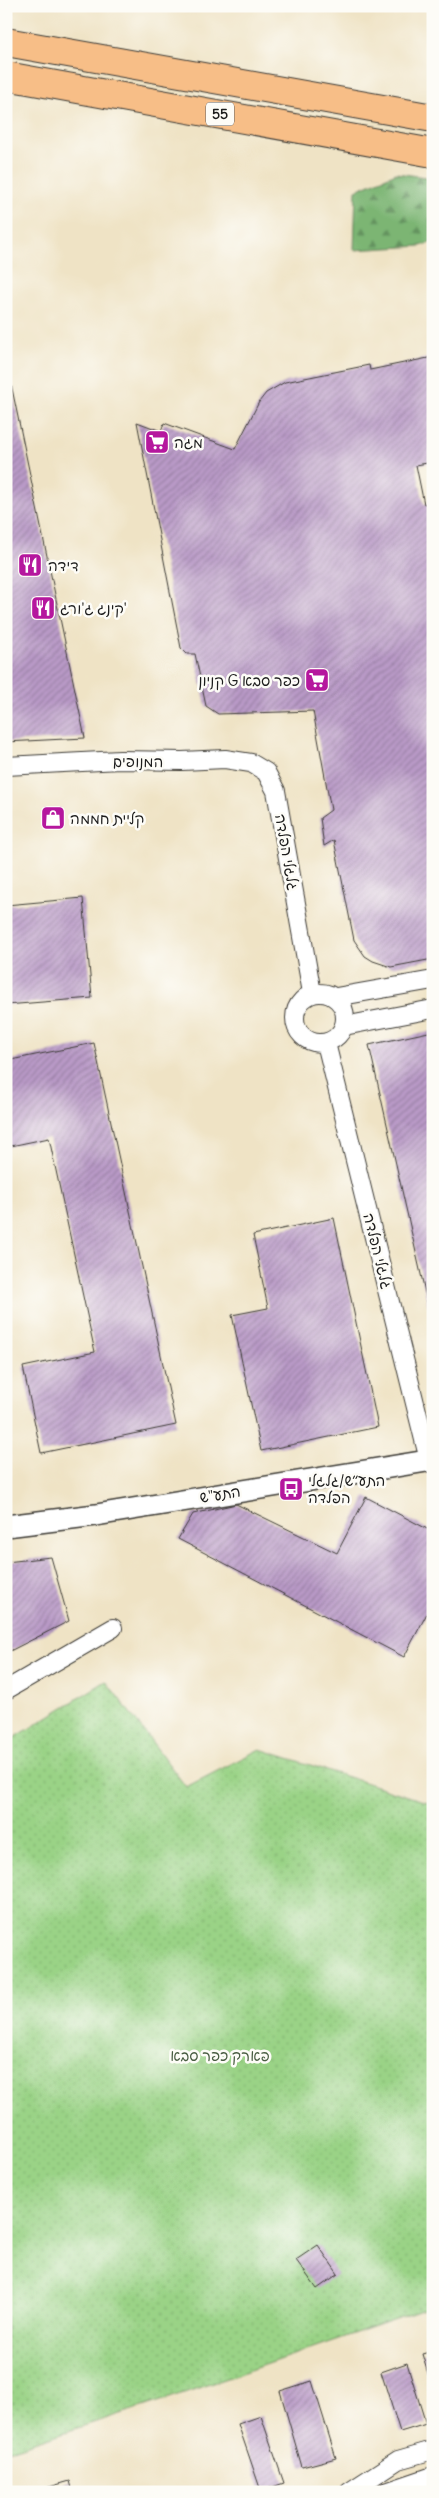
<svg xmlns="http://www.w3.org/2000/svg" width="439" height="2498" font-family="Delius,'Playpen Sans Hebrew',sans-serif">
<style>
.forest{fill:url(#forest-firs);stroke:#4c6848}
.park{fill:url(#park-dots);stroke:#5b7851}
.building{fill:url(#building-hatch)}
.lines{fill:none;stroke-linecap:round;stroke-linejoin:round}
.minor-casing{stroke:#3c3a35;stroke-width:20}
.tertiary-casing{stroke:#3c3a35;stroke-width:24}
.trunk-casing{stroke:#3c3a35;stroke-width:30}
.minor{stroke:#fff;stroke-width:18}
.tertiary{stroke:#fff;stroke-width:21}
.trunk{stroke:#f7be87;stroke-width:28}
.labels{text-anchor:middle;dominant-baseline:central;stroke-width:5;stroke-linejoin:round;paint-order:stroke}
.shield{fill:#fdfcf7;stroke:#605f5e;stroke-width:1}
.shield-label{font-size:14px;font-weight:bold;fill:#1c1c1c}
.poi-label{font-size:15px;fill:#1c1c1c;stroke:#fdfcf7;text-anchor:start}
.street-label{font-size:15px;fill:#1c1c1c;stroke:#fdfcf7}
.park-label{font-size:15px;fill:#485c41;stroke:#fdfcf7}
</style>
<defs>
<pattern id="forest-firs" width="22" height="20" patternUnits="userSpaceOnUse" patternTransform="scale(1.25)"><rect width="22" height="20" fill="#7bb573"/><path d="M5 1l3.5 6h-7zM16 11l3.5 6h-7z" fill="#64925e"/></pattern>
<pattern id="park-dots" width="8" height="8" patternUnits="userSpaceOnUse" patternTransform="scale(1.25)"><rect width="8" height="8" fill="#9ad386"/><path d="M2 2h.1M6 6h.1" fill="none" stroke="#84b573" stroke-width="1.8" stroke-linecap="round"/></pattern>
<pattern id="building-hatch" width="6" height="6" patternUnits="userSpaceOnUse" patternTransform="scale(1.25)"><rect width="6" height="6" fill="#b99ac7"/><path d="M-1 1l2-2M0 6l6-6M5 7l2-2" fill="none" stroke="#967da1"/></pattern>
</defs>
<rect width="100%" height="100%" fill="#fdfcf7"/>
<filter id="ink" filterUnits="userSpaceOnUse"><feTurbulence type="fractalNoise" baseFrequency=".02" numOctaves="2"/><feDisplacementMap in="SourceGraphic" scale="10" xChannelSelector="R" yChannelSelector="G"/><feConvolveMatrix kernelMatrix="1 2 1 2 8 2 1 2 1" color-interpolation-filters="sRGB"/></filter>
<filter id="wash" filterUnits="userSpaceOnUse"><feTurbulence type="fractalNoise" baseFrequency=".0096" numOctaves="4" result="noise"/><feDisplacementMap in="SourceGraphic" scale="20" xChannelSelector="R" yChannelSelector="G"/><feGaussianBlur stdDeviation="1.12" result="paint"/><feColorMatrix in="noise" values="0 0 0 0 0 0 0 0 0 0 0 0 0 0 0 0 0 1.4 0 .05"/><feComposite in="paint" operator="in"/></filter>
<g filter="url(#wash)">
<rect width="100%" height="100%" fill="#efe3c5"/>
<path class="forest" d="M396 173 433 178V242L421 246 354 250 356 190Z"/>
<path class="park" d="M106 1681 186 1787 260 1749 433 1804V2306L161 2401 6 2451V1743Z"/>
<g id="blocks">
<path class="building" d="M433 357V462L416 465 424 504 428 503 433 522V959L391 967 373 961 365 956 354 940 334 840 324 846 320 818 331 810 313 711 218 714 206 706 195 654H187L181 648 137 422 161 431 164 423 235 449 259 402 266 393 285 382 369 365 370 370Z
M6 375 10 379 85 738 6 742Z
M83 898 92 998 6 1005V905Z
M433 1031V1323H432L369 1045Z
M94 1043 176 1425 41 1453 23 1367 95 1352 49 1138 6 1147V1061Z
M334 1218 378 1427 261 1451 232 1315 268 1308 253 1235Z
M366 1497 433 1532V1602L404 1657 178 1539 193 1514 236 1504 337 1553Z
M51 1557 69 1621 6 1653V1562Z
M318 2245 338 2274 317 2289 296 2260Z
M433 2351V2387H432L422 2354Z
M407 2363 426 2424 400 2432 381 2372Z
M312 2381 336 2458 302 2467 280 2391Z
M261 2416 284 2483 261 2491 238 2424Z
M70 2481 73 2492H35V2491Z"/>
</g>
</g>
<g filter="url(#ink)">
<use href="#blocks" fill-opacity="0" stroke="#3c3a35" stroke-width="1"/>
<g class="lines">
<defs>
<path id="minor" d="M6 766 120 760 182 761 225 759 251 763 266 772 276 791 312 993
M295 1018a25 25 0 1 1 50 0a25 25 0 1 1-50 0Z
M336 997 433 980
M344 1026 433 1009
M326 1043 429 1460
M6 1690 113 1628
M349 2492 398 2460 433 2450
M386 2492 433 2476"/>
<path id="tertiary" d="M6 1526 96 1515 433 1460"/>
<path id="trunk" d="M6 42 433 118
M6 76 433 153"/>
</defs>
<use href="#minor" class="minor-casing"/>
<use href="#tertiary" class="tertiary-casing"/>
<use href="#trunk" class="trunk-casing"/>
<use href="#minor" class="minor"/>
<use href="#tertiary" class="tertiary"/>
<use href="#trunk" class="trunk"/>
</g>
</g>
<defs>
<symbol id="supermarket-square" viewBox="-11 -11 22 22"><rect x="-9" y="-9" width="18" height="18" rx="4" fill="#b5179e" stroke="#fdfcf7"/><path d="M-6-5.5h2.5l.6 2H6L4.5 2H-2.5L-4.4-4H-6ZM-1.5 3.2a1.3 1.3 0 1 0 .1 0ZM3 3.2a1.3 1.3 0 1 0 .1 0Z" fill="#fff"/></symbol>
<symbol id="restaurant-square" viewBox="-11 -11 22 22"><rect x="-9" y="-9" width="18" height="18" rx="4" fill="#b5179e" stroke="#fdfcf7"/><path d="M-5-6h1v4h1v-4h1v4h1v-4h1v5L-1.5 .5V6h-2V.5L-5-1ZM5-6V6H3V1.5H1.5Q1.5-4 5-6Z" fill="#fff"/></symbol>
<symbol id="shop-square" viewBox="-11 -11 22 22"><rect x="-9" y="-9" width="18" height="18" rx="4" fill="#b5179e" stroke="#fdfcf7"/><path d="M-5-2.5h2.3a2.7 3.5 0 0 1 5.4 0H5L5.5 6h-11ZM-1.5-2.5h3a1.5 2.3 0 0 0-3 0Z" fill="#fff"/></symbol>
<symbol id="bus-square" viewBox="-11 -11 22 22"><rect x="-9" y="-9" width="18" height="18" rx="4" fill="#b5179e" stroke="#fdfcf7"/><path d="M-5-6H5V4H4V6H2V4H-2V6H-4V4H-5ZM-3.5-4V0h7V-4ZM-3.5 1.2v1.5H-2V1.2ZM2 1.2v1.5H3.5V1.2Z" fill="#fff"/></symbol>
</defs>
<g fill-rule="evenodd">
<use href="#supermarket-square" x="143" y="428" width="28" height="28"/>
<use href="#restaurant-square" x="16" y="551" width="28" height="28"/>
<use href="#restaurant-square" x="29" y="594" width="28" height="28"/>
<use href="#supermarket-square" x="303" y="666" width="28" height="28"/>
<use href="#shop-square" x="39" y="804" width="28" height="28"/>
<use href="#bus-square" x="277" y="1475" width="28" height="28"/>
</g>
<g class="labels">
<rect class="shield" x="206" y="102.5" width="28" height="23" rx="4"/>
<g class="shield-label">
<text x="220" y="114">55</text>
</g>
<g class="poi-label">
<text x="174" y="442">מגה</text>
<text x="48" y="565">דידה</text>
<text x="60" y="608">קינג ג'ורג'</text>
<text x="300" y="680" text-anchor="end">קניון G כפר סבא</text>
<text x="70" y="818">קליית חממה</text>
<text x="308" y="1480">התע״ש/גלגלי<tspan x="308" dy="17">הפלדה</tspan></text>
</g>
<g class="street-label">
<text x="138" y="761">המנופים</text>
<text transform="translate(287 852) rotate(80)">גלגלי הפלדה</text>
<text transform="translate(378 1251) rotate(76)">גלגלי הפלדה</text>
<text transform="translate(220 1494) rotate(-9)">התע"ש</text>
</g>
<g class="park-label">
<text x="220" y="2055">פארק כפר סבא</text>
</g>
</g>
<rect width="439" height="2498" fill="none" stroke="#fdfcf7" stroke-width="25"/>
</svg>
